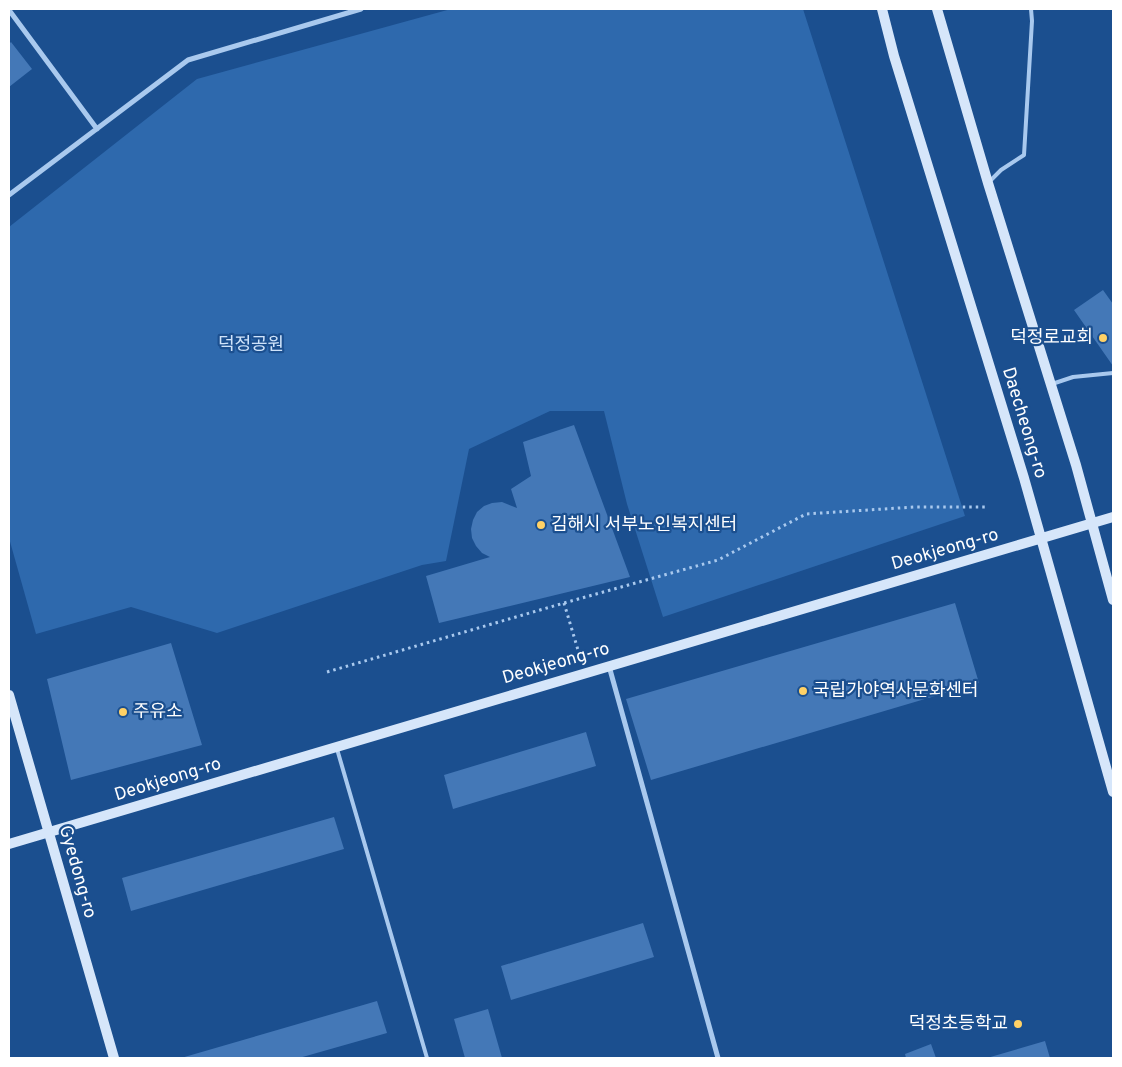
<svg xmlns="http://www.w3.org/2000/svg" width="1122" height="1067" font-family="Overpass,'Noto Sans KR',sans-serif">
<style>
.green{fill:#2e69ad}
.building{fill:#4478b7}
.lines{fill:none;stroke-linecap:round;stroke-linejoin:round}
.path{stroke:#a9c9ee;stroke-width:3;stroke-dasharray:2.5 4;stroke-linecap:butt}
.lane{stroke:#a9c9ee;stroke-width:4}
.street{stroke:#a9c9ee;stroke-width:5}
.secondary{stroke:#d6e6fa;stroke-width:10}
.poi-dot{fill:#ffd166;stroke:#1b4f8f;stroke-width:2}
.labels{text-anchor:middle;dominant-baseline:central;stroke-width:4.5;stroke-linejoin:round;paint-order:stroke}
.poi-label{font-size:18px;fill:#fff;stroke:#1b4f8f;text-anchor:start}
.park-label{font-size:18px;fill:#cfe3fa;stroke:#1b4f8f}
.street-label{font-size:18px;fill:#fff;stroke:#1b4f8f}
</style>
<rect width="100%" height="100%" fill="#1b4f8f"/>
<path class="green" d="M451 9H803L965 516 663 617 627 504 604 411H550L469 449 446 561 422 565 217 633 131 607 36 634 9 538V227L197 79Z"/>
<path class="building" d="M11 42 32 69 9 87V44Z
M1103 290 1113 304V366L1074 310Z
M574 425 630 577 439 623 426 576 490 557 482 553 476 546 472 538 471 529 473 520 477 512 484 506 492 503 502 502 517 508 511 489 531 476 523 442Z
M955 603 979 683 651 780 626 699Z
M171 643 202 745 71 780 47 679Z
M586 732 596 766 453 809 444 775Z
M334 817 344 849 131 911 122 878Z
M643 923 654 957 511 1000 501 966Z
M377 1001 387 1033 299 1058H181Z
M488 1009 502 1058H465L454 1019Z
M1045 1041 1050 1058H987Z
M931 1044 936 1058H906L905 1054Z"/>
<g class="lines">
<path class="path" d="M564 603 581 660
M327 672 564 603 718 560 806 514 914 507H985"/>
<path class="lane" d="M990 181 1001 170 1024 155 1032 21 1031 9
M1052 384 1073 377 1113 373
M337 749 427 1058"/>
<path class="street" d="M9 10 97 129
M9 195 188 60 361 9
M609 666 718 1058"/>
<path class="secondary" d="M882 9 894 56 1024 478 1113 792
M937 9 988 183 1076 465 1113 600
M9 695 114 1058
M9 844 1113 517"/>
</g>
<g class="poi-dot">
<circle cx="1103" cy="338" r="5"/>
<circle cx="541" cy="525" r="5"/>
<circle cx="803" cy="691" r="5"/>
<circle cx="123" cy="712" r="5"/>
<circle cx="1018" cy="1024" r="5"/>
</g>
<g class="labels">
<g class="poi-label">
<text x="1093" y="338" text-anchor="end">덕정로교회</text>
<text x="551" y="525">김해시 서부노인복지센터</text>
<text x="813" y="691">국립가야역사문화센터</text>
<text x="133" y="712">주유소</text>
<text x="1008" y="1024" text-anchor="end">덕정초등학교</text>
</g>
<g class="park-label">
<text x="251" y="345">덕정공원</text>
</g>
<g class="street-label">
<text transform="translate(1024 423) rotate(73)">Daecheong-ro</text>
<text transform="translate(945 550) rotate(-16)">Deokjeong-ro</text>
<text transform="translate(556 664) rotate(-16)">Deokjeong-ro</text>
<text transform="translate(168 780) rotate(-17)">Deokjeong-ro</text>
<text transform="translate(77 872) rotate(74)">Gyedong-ro</text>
</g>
</g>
<rect width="1122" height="1067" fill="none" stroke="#ffffff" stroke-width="20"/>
</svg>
